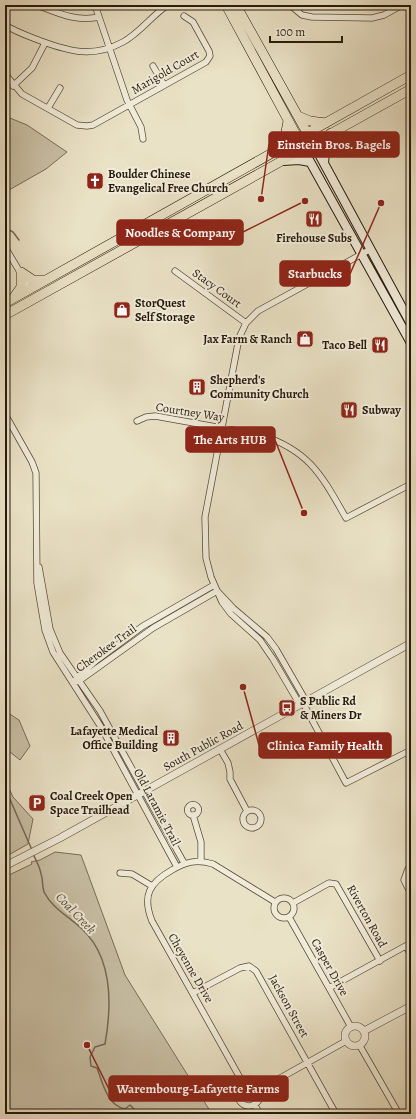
<svg xmlns="http://www.w3.org/2000/svg" width="416" height="1119" font-family="Alegreya,serif">
<style>
.green{fill:#c9c0a6;stroke:#786d59}
.lines{fill:none;stroke-linecap:round;stroke-linejoin:round}
.stream{stroke:#746956;stroke-width:1.5}
.minor-casing{stroke:#584c3a;stroke-width:7}
.tertiary-casing{stroke:#584c3a;stroke-width:8}
.secondary-casing{stroke:#271a0c;stroke-width:10}
.primary-casing{stroke:#271a0c;stroke-width:10}
.minor{stroke:#f1ecda;stroke-width:5.5}
.tertiary{stroke:#f1ecda;stroke-width:7}
.secondary{stroke:#f1ecda;stroke-width:8}
.primary{stroke:#eae2c6;stroke-width:9}
.labels{text-anchor:middle;dominant-baseline:central;stroke-width:4;stroke-linejoin:round;paint-order:stroke}
.street-label{font-size:12px;fill:#271a0c;stroke:#f1ecda}
.poi-label{font-size:12px;font-weight:bold;fill:#271a0c;stroke:#f1ecda;text-anchor:start}
.water-label{font-size:13px;font-style:italic;fill:#5b4f3d;stroke:#f1ecda}
.leader{fill:none;stroke:#8f2418;stroke-width:1.5}
.callout-dot{fill:#8f2418;stroke:#f1ecda;stroke-width:1.5}
.callout{fill:#8f2418;stroke:#8f2418;stroke-width:1.5}
.callout-label{font-size:13px;text-anchor:middle;font-weight:bold;fill:#fff}
</style>
<rect width="100%" height="100%" fill="#eae2c6"/>
<filter id="stains"><feTurbulence type="fractalNoise" baseFrequency=".005" numOctaves="4"/><feColorMatrix values="0 0 0 0 .2 0 0 0 0 .09 0 0 0 0 .02 0 0 0 .5 -.17"/></filter>
<radialGradient id="worn" r=".72"><stop offset=".6" stop-color="#630" stop-opacity="0"/><stop offset="1" stop-color="#630" stop-opacity=".3"/></radialGradient>
<path class="green" d="M5 116 27 125 67 152 46 169 9 190 5 188Z
M5 711 19 720 30 746 20 760 5 748Z
M5 780 13 797 33 819 28 844 5 857Z
M55 852 81 855 125 975 212 1114H5V877L32 864 31 862 40 860Z"/>
<g class="lines">
<path class="stream" d="M5 213 7 229 5 232
M7 229 13 232 19 240
M5 788 32 850
M33 854C36 860 40 867 41 874 43 879 42 886 44 892 52 908 68 916 81 928 113 957 112 1005 105 1044L95 1047 90 1057 91 1066 97 1068C103 1084 107 1105 125 1109L130 1105 139 1114"/>
<defs>
<path id="minor" d="M37 5C58 13 76 22 99 17
M95 5 127 100 141 127 143 139
M290 5 302 15 312 17 372 18 384 15 402 5
M5 25C16 32 28 36 41 41 71 52 93 58 123 42 140 33 152 15 168 5
M153 66 164 85
M5 74 22 94 77 125 87 126 93 125 206 62 210 56 209 51 193 22 184 16
M13 86 32 68 45 43
M48 108 60 88
M5 247 30 289
M175 271 246 323
M5 414 32 462 36 473 37 583 45 630 53 652 101 727 177 867
M137 421 146 417 155 416 261 435C310 451 322 476 346 518L411 484
M39 567 50 629 60 653 100 711 184 863
M217 591 233 608 267 637 276 649 306 701
M74 680 97 660 143 626 214 585
M75 682 79 681 153 628 217 591
M303 703 346 783 411 750
M300 705 273 659 260 640 231 614 222 602 211 577 206 558 205 517 239 338 246 323 258 311 371 249
M220 749 228 763 230 772V779L247 811
M187.5 810a5.5 5.5 0 1 1 11 0a5.5 5.5 0 1 1-11 0Z
M243 819a9 9 0 1 1 18 0a9 9 0 1 1-18 0Z
M193 815 201 842V861
M411 867 408 869 404 880 411 894
M120 873 132 874 152 886
M274 908a10 10 0 1 1 20 0a10 10 0 1 1-20 0Z
M293 903 329 883 336 884 380 961
M289 917 351 1027
M406 946 411 955
M329 988 411 943
M193 993 240 968 249 966 256 971 336 1114
M360 1046 399 1114
M238 1095a11 11 0 1 1 22 0a11 11 0 1 1-22 0Z
M244 1085 152 921C142 896 149 883 172 870 186 862 196 859 213 864L275 902
M259 1090 346 1041
M254 1104 260 1114"/>
<path id="tertiary" d="M5 866 60 838 411 643
M345 1036a10 10 0 1 1 20 0a10 10 0 1 1-20 0Z
M364 1031 411 1006"/>
<path id="secondary" d="M313 143 411 324
M303 149 411 343
M283 161 299 160 310 162
M324 162 326 146 331 133"/>
<path id="primary" d="M226 5 301 144
M236 5 310 138
M298 116 310 121 326 123
M278 150 285 137 288 121
M21 272 33 280H45
M14 297 21 287V272
M5 303 411 75
M5 315 411 89"/>
</defs>
<use href="#minor" class="minor-casing"/>
<use href="#tertiary" class="tertiary-casing"/>
<use href="#secondary" class="secondary-casing"/>
<use href="#primary" class="primary-casing"/>
<use href="#minor" class="minor"/>
<use href="#tertiary" class="tertiary"/>
<use href="#secondary" class="secondary"/>
<use href="#primary" class="primary"/>
</g>
<defs>
<symbol id="church-square" viewBox="-11 -11 22 22"><rect x="-9" y="-9" width="18" height="18" rx="4" fill="#8f2418" stroke="#f1ecda"/><path d="M-1.2-6h2.4v3.5h3.3v2.4h-3.3V6h-2.4V-.1h-3.3v-2.4h3.3Z" fill="#fff"/></symbol>
<symbol id="restaurant-square" viewBox="-11 -11 22 22"><rect x="-9" y="-9" width="18" height="18" rx="4" fill="#8f2418" stroke="#f1ecda"/><path d="M-5-6h1v4h1v-4h1v4h1v-4h1v5L-1.5 .5V6h-2V.5L-5-1ZM5-6V6H3V1.5H1.5Q1.5-4 5-6Z" fill="#fff"/></symbol>
<symbol id="shop-square" viewBox="-11 -11 22 22"><rect x="-9" y="-9" width="18" height="18" rx="4" fill="#8f2418" stroke="#f1ecda"/><path d="M-5-2.5h2.3a2.7 3.5 0 0 1 5.4 0H5L5.5 6h-11ZM-1.5-2.5h3a1.5 2.3 0 0 0-3 0Z" fill="#fff"/></symbol>
<symbol id="building-square" viewBox="-11 -11 22 22"><rect x="-9" y="-9" width="18" height="18" rx="4" fill="#8f2418" stroke="#f1ecda"/><path d="M-4-6H4V6H1V3H-1V6H-4ZM-2.5-4.3h1.7v1.8h-1.7ZM.8-4.3h1.7v1.8H.8ZM-2.5-1h1.7V.8h-1.7ZM.8-1h1.7V.8H.8Z" fill="#fff"/></symbol>
<symbol id="bus-square" viewBox="-11 -11 22 22"><rect x="-9" y="-9" width="18" height="18" rx="4" fill="#8f2418" stroke="#f1ecda"/><path d="M-5-6H5V4H4V6H2V4H-2V6H-4V4H-5ZM-3.5-4V0h7V-4ZM-3.5 1.2v1.5H-2V1.2ZM2 1.2v1.5H3.5V1.2Z" fill="#fff"/></symbol>
<symbol id="parking-square" viewBox="-11 -11 22 22"><rect x="-9" y="-9" width="18" height="18" rx="4" fill="#8f2418" stroke="#f1ecda"/><path d="M-3.5-5.5H1a3.5 3.5 0 0 1 0 7H-1V5.5H-3.5ZM-1-3.4V-.6H.8a1.4 1.4 0 0 0 0-2.8Z" fill="#fff"/></symbol>
</defs>
<g fill-rule="evenodd">
<use href="#church-square" x="85" y="171" width="20" height="20"/>
<use href="#restaurant-square" x="304" y="209" width="20" height="20"/>
<use href="#shop-square" x="112" y="300" width="20" height="20"/>
<use href="#shop-square" x="295" y="329" width="20" height="20"/>
<use href="#restaurant-square" x="370" y="335" width="20" height="20"/>
<use href="#building-square" x="187" y="377" width="20" height="20"/>
<use href="#restaurant-square" x="339" y="400" width="20" height="20"/>
<use href="#bus-square" x="277" y="698" width="20" height="20"/>
<use href="#building-square" x="161" y="728" width="20" height="20"/>
<use href="#parking-square" x="27" y="793" width="20" height="20"/>
</g>
<g class="labels">
<g class="street-label">
<text transform="translate(165 72) rotate(-30)">Marigold Court</text>
<text transform="translate(217 288) rotate(36)">Stacy Court</text>
<text transform="translate(190 412) rotate(9)">Courtney Way</text>
<text transform="translate(106 648) rotate(-36)">Cherokee Trail</text>
<text transform="translate(203 746) rotate(-29)">South Public Road</text>
<text transform="translate(157 807) rotate(62)">Old Laramie Trail</text>
<text transform="translate(367 916) rotate(61)">Riverton Road</text>
<text transform="translate(330 967) rotate(61)">Casper Drive</text>
<text transform="translate(191 968) rotate(60)">Cheyenne Drive</text>
<text transform="translate(289 1006) rotate(61)">Jackson Street</text>
</g>
<g class="poi-label">
<text x="108" y="174">Boulder Chinese<tspan x="108" dy="14">Evangelical Free Church</tspan></text>
<text x="314" y="238" text-anchor="middle">Firehouse Subs</text>
<text x="135" y="303">StorQuest<tspan x="135" dy="14">Self Storage</tspan></text>
<text x="292" y="339" text-anchor="end">Jax Farm &amp; Ranch</text>
<text x="367" y="345" text-anchor="end">Taco Bell</text>
<text x="210" y="380">Shepherd's<tspan x="210" dy="14">Community Church</tspan></text>
<text x="362" y="410">Subway</text>
<text x="300" y="701">S Public Rd<tspan x="300" dy="14">&amp; Miners Dr</tspan></text>
<text x="158" y="731" text-anchor="end">Lafayette Medical<tspan x="158" dy="14">Office Building</tspan></text>
<text x="50" y="796">Coal Creek Open<tspan x="50" dy="14">Space Trailhead</tspan></text>
</g>
<g class="water-label">
<text transform="translate(76 913) rotate(46)">Coal Creek</text>
</g>
</g>
<path class="leader" d="M261 199L269 144M305 201L243 232M381 203L350 274M304 513L275 440M243 687L259 745M87 1045L109 1089"/>
<g class="callout-dot">
<circle cx="261" cy="199" r="4"/>
<circle cx="305" cy="201" r="4"/>
<circle cx="381" cy="203" r="4"/>
<circle cx="304" cy="513" r="4"/>
<circle cx="243" cy="687" r="4"/>
<circle cx="87" cy="1045" r="4"/>
</g>
<g class="callout">
<rect x="269" y="132" width="130" height="25" rx="4"/>
<rect x="117" y="220" width="126" height="25" rx="4"/>
<rect x="280" y="261" width="70" height="25" rx="4"/>
<rect x="186" y="427" width="89" height="25" rx="4"/>
<rect x="259" y="733" width="132" height="25" rx="4"/>
<rect x="109" y="1076" width="179" height="25" rx="4"/>
</g>
<g class="callout-label">
<text x="334" y="149">Einstein Bros. Bagels</text>
<text x="180" y="237">Noodles &amp; Company</text>
<text x="315" y="278">Starbucks</text>
<text x="230" y="444">The Arts HUB</text>
<text x="325" y="750">Clinica Family Health</text>
<text x="198" y="1093">Warembourg-Lafayette Farms</text>
</g>
<rect width="416" height="1119" fill="none" stroke="#eae2c6" stroke-width="20"/>
<rect x="6" y="6" width="404" height="1107" fill="none" stroke="#271a0c" stroke-width="2"/>
<rect x="10" y="10" width="396" height="1099" fill="none" stroke="#271a0c"/>
<path d="M270 36v6h72v-6" fill="none" stroke="#271a0c" stroke-width="2"/>
<text x="276" y="36" font-size="12" fill="#271a0c" stroke="#f1ecda" stroke-width="3" paint-order="stroke">100 m</text>
<rect width="100%" height="100%" filter="url(#stains)"/>
<rect width="100%" height="100%" fill="url(#worn)"/>
</svg>
